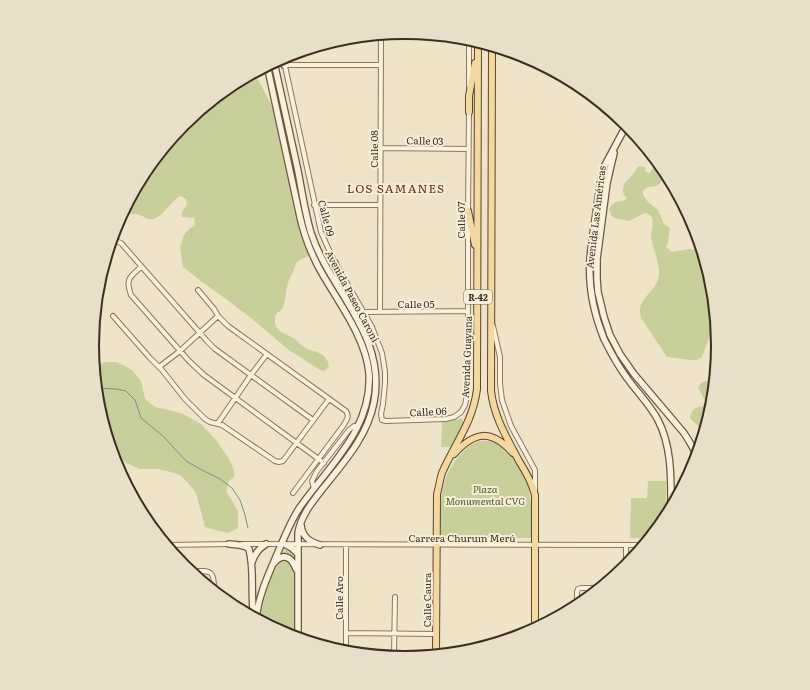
<svg xmlns="http://www.w3.org/2000/svg" width="810" height="690" font-family="Literata,serif">
<style>
.green{fill:#c9cf9b}
.lines{fill:none;stroke-linecap:round;stroke-linejoin:round}
.stream{stroke:#6f938a;stroke-width:1}
.street-casing{stroke:#8d765c;stroke-width:6}
.secondary-casing{stroke:#6f573f;stroke-width:8}
.primary-casing{stroke:#5b4430;stroke-width:8}
.street{stroke:#faf1dc;stroke-width:4}
.secondary{stroke:#faf1dc;stroke-width:5.5}
.primary{stroke:#f3d9a0;stroke-width:6}
.labels{text-anchor:middle;dominant-baseline:central;stroke-width:4;stroke-linejoin:round;paint-order:stroke}
.shield{fill:#f7eed8;stroke:#756857;stroke-width:1}
.shield-label{font-size:9px;font-weight:bold;fill:#3d2e20}
.street-label{font-size:10px;fill:#3d2e20;stroke:#f7eed8}
.park-label{font-size:10px;font-style:italic;fill:#4d5a26;stroke:#f7eed8}
.quarter-label{font-size:12px;letter-spacing:1px;fill:#6b2e1e;stroke:#f7eed8}
.rim{fill:none;stroke:#3d2e20;stroke-width:2}
</style>
<rect width="100%" height="100%" fill="#f0e4c8"/>
<path class="green" d="M254 72 278 117 301 221 312 255C306 257 298 259 295 266 294 268 294 270 293 272 292 275 290 277 289 280 285 289 287 298 283 307 281 313 275 311 275 319 274 333 286 333 295 339 298 341 300 345 304 347 315 354 326 350 329 366L326 370 322 371 290 351 252 319 226 299 202 282 183 267 180 247 184 235 189 229 195 225 194 218 182 217C181 212 184 208 187 205L186 199 181 196C171 200 165 215 154 219 147 221 142 214 136 214 131 213 125 216 120 217L145 171 184 124 231 85Z
M657 163C666 168 667 179 658 185 655 187 652 186 648 187 647 187 644 190 643 191V195L648 202 658 210 664 224 670 228 668 242 666 247 672 252 689 249 702 250 712 284 717 331 711 333 702 357 697 360H691L667 357 641 318C636 299 652 295 658 280 662 267 653 250 651 237 651 232 654 223 652 218 651 215 648 214 645 213L629 221 623 220 614 218 611 215 609 209C613 201 617 202 625 200L627 198C624 195 623 194 623 190 623 180 629 181 633 174 635 172 636 169 639 166L645 167 646 172 650 173 653 167Z
M104 362H117L132 370 141 381 145 399 155 407 169 410 183 414 201 424 216 440 229 459 234 470V477L229 481 226 491 238 511V528L228 533 219 531 205 527 196 493 189 484 180 475 171 472 158 469H140L126 463 110 445 98 406 94 367Z
M715 379 712 406 701 443C699 438 701 430 698 426 696 423 692 421 690 418 692 409 694 408 703 406L705 401 698 387 702 382Z
M461 418 463 421V424L451 447H441L442 421 457 420Z
M480 441H492L497 443 514 456 524 475 529 489 532 512V538L440 537C440 506 438 481 459 456 465 449 471 444 480 441Z
M648 481H666V500L669 512 665 519 649 538H630L631 498H647Z
M289 548 295 554 296 560 289 555 279 556 280 554Z
M282 560H289L295 568 294 637 285 634 259 620 267 590 272 575 277 563Z"/>
<g class="lines">
<path class="stream" d="M96 388 116 389 126 391 135 400 141 418 163 436 186 461 200 469 220 479 232 488 240 500 245 515 248 528"/>
<defs>
<path id="street" d="M283 57 321 232 333 259 372 327 382 353 385 372V383L383 404 381 414 382 420 386 421 446 419 454 417 461 412 465 405 467 395V367L468 350V221
M284 65H381
M469 86V39
M381 148 468 149
M314 205H380
M468 212 469 111
M111 241H115L121 243 207 341 215 349 313 420
M141 267C130 277 125 279 131 295L189 361 204 375 324 463
M198 290 214 309 218 316 228 326 346 411C350 417 346 421 343 426L293 493
M363 312 468 311
M380 312 381 34
M113 316 150 358 162 370 185 399 205 419 210 422 222 425 275 461 279 462 283 461 329 399
M493 326 500 357V384L502 400 511 426 535 470V490
M159 367 180 351 218 316
M218 423 251 375 267 354
M314 489 312 481 317 471 349 430 354 426 358 427
M242 544 644 545
M166 545 231 544
M626 567V545
M189 571C210 571 215 568 214 592
M577 607V592L578 589 581 588H600
M346 633 436 634
M346 652V545
M394 654 395 597"/>
<path id="secondary" d="M280 59 284 65
M274 62C282 98 290 135 298 171 302 192 305 213 311 233 330 291 387 335 374 402 368 435 345 461 324 487 313 501 301 515 298 533V638
M627 124 605 165 602 175C599 190 597 205 595 220 593 233 591 246 590 259 588 286 594 314 604 339 611 353 618 366 627 378 637 392 650 405 658 420 672 447 671 479 671 508
M614 153 607 183 597 259V279L598 292 604 317 610 335 620 354 634 374 684 433 689 441 697 455
M335 263 340 286
M301 525C302 537 310 542 320 545
M229 544C236 545 244 544 249 549 255 571 250 595 254 617
M286 545 292 548 298 554
M252 562C255 554 258 549 266 544
M274 563C283 552 292 557 296 569
M256 619C259 592 271 569 281 545 287 531 292 519 300 507 329 466 373 428 369 373 366 337 336 299 319 268 310 251 304 235 300 217L267 65"/>
<path id="primary" d="M492 46 491 391C494 417 507 438 519 461 526 472 532 482 535 495V629
M469 112V96L475 63
M468 211 475 245
M454 454C475 431 491 429 513 453
M436 655 437 494C439 487 440 479 442 473 455 443 473 422 477 389L478 42"/>
</defs>
<use href="#street" class="street-casing"/>
<use href="#secondary" class="secondary-casing"/>
<use href="#primary" class="primary-casing"/>
<use href="#street" class="street"/>
<use href="#secondary" class="secondary"/>
<use href="#primary" class="primary"/>
</g>
<g class="labels">
<rect class="shield" x="464" y="290" width="28" height="14" rx="3"/>
<g class="shield-label">
<text x="478" y="297">R-42</text>
</g>
<g class="street-label">
<text transform="translate(425 140) rotate(1)">Calle 03</text>
<text transform="translate(373 149) rotate(-90)">Calle 08</text>
<text transform="translate(595 217) rotate(-83)">Avenida Las Américas</text>
<text transform="translate(327 218) rotate(75)">Calle 09</text>
<text transform="translate(460 220) rotate(-90)">Calle 07</text>
<text transform="translate(353 296) rotate(62)">Avenida Paseo Caroní</text>
<text x="416" y="303">Calle 05</text>
<text transform="translate(466 357) rotate(-88)">Avenida Guayana</text>
<text transform="translate(428 411) rotate(-3)">Calle 06</text>
<text x="462" y="537">Carrera Churum Merú</text>
<text transform="translate(338 598) rotate(-90)">Calle Aro</text>
<text transform="translate(426 600) rotate(-90)">Calle Caura</text>
</g>
<g class="park-label">
<text x="485" y="488">Plaza<tspan x="485" dy="12">Monumental CVG</tspan></text>
</g>
<g class="quarter-label">
<text x="396" y="188">LOS SAMANES</text>
</g>
</g>
<path d="M0 0H810V690H0ZM99 345a306 306 0 1 1 612 0a306 306 0 1 1-612 0Z" fill="#e8dfc9" fill-rule="evenodd"/>
<path class="rim" d="M99 345a306 306 0 1 1 612 0a306 306 0 1 1-612 0Z"/>
</svg>
